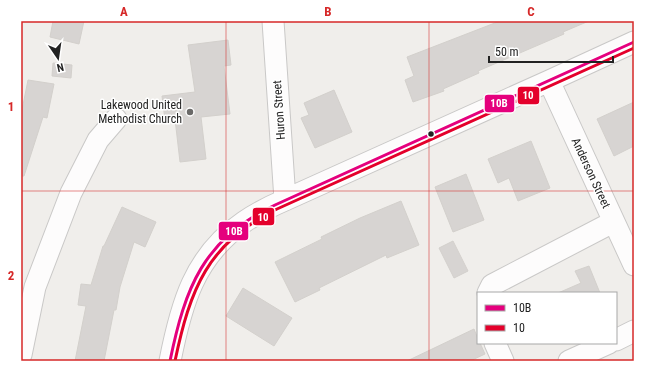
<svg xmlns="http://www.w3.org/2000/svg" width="655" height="382" font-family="'Roboto Condensed',sans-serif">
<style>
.building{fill:#d7d4d2;stroke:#d3d0cc}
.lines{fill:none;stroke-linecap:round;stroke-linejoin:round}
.minor-casing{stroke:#c9c8c7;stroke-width:23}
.minor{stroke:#fdfcfc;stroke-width:21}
.bus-1-casing{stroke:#fff;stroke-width:6}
.bus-2-casing{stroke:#fff;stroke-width:6}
.bus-1{stroke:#e5007d;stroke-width:3}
.bus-2{stroke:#e4002b;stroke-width:3}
.grid{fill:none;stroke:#d62828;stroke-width:1;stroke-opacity:0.55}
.poi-dot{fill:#6a6968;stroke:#fff;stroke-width:1.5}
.bus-dot{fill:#222;stroke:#fff;stroke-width:1.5}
.labels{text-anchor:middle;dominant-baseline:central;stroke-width:3;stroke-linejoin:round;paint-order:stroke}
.poi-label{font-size:12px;fill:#222;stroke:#fff;text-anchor:end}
.street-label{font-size:12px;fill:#222;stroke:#fff}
.line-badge{stroke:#fff;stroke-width:1.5}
.badge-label{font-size:11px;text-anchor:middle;font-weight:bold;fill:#fff}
.neatline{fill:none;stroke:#d62828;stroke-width:1.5}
.grid-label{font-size:13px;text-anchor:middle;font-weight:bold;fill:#d62828}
</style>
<rect width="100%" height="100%" fill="#f0eeeb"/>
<path class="building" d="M53 21H84L79 44 50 37Z
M500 21H589L563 32 564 34 478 71 479 73 443 89 444 91 413 102 405 80 414 76 407 57Z
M228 40 231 65 224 66 230 114 201 117 206 159 180 162 175 119 165 120 162 96 195 92 188 45Z
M53 63 72 65 71 78 52 76Z
M28 80 54 84 47 118 43 117 24 176H21V115Z
M334 90 352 132 315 148 301 118 309 115 304 103Z
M634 102V146L614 156 597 119Z
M531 141 550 188 518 201 509 178 498 183 488 159Z
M466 174 484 220 453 232 435 187Z
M401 201 419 245 387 258 386 255 319 288 320 290 295 302 275 262 322 239 321 237 360 218Z
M122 207 156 222 145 247 134 242 120 287 116 310H114L104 361H75L86 306 78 305 81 284 91 285 103 246H104Z
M453 241 468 271 454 278 439 248Z
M589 266 600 293H558L581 283 575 271Z
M243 288 292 318 274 346 226 316Z
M474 329 478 339V343H480L485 354 470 361H407Z"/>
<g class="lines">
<defs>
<path id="minor" d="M273 21 285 200
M549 81 634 265
M488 293 492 285 613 222
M616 340 634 331
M495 343 503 361
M21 355 35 287 71 193 98 140 116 119
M170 361C181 305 194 256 244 222 257 213 271 206 285 200L549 81 634 42
M569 361 609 343"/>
</defs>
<use href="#minor" class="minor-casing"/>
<use href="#minor" class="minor"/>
<defs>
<path id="bus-1" d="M170 361C185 288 203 239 275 205L634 42"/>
<path id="bus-2" d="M175 361C190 290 207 243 277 209L634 48"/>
</defs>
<use href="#bus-1" class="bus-1-casing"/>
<use href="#bus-2" class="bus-2-casing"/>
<use href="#bus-1" class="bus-1"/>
<use href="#bus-2" class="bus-2"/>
</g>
<path class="grid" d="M226 21V361M429 21V361M21 191H634"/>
<circle class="poi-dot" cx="190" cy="112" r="4"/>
<circle class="bus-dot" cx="431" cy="134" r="3.5"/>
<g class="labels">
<g class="poi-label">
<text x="182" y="105">Lakewood United<tspan x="182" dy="14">Methodist Church</tspan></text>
</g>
<g class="street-label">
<text transform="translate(279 110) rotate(-94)">Huron Street</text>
<text transform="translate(591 173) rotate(65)">Anderson Street</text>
</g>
</g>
<g class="line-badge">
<rect x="517" y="86" width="23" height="19" rx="4" fill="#e4002b"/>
<rect x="484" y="94" width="31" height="19" rx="4" fill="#e5007d"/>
<rect x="252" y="207" width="23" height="19" rx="4" fill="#e4002b"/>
<rect x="218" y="221" width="31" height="20" rx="4" fill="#e5007d"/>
</g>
<g class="badge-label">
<text x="528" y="99">10</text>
<text x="499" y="107">10B</text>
<text x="263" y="221">10</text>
<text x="234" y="235">10B</text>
</g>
<rect width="655" height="382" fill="none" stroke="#ffffff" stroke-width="44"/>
<rect x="477" y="292" width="140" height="52" fill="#ffffff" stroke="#a7a7a7"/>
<rect x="485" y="305" width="20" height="6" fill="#e5007d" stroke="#a7a7a7"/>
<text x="513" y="312" font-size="12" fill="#222222">10B</text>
<rect x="485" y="325" width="20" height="6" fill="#e4002b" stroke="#a7a7a7"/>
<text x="513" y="332" font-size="12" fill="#222222">10</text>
<g transform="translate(58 58) rotate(167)" stroke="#ffffff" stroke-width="3" paint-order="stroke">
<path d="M0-3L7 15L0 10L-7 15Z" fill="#222222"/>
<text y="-6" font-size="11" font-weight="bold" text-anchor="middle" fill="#222222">N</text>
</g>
<path d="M489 56v6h124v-6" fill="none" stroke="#222222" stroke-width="2"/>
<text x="495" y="56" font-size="12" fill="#222222" stroke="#ffffff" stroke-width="3" paint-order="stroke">50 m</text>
<rect x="22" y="22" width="611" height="338" class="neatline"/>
<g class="grid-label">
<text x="124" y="16">A</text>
<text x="328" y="16">B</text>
<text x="531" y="16">C</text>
<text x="11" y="111">1</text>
<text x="11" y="280">2</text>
</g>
</svg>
